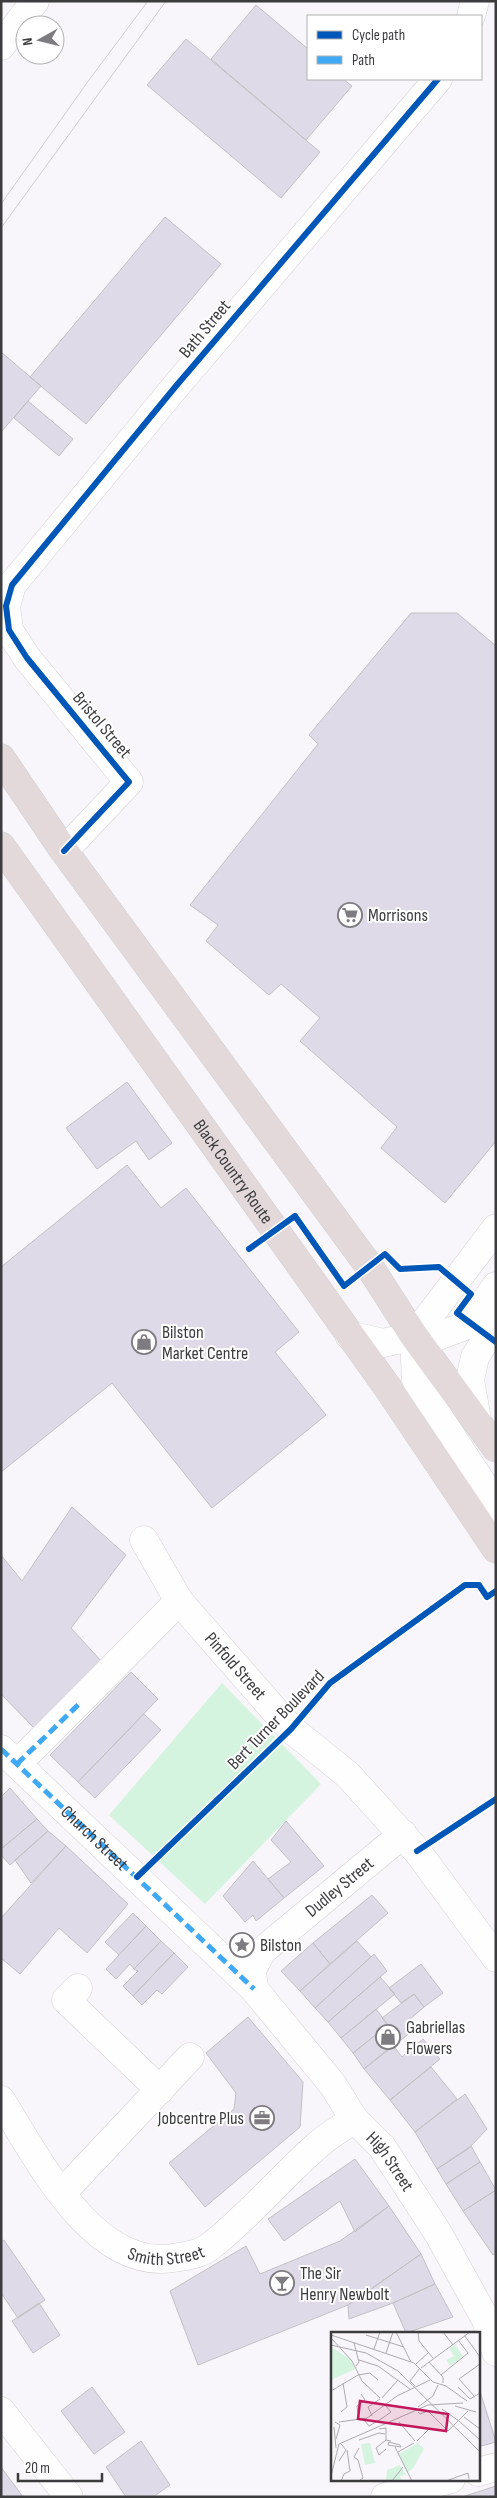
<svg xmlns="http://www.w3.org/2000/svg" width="497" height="2498" font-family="'Sofia Sans Condensed',sans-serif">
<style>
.green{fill:#d5f4e0}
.building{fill:#dfdae8;stroke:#c2c1c4}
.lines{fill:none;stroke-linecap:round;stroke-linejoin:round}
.minor-casing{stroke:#d3d2d5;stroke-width:29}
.highway-casing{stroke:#d2d1d3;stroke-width:29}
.minor{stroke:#fefefe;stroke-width:28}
.highway{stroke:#e3d9db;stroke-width:28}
.tram{stroke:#cecdce;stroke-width:1}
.quiet{stroke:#3fa9f5;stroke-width:5;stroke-dasharray:10 5;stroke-linecap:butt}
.cycleway-casing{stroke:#fff;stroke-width:9}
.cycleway{stroke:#0057b8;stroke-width:6}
.labels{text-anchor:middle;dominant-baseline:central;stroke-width:4;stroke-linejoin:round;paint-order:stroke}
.street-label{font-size:18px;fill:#3c3b3e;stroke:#fff}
.poi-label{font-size:18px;fill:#3c3b3e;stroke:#fff;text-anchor:start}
.inset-road{fill:none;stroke:#adabaf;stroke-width:1}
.view{fill:#c2185b;fill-opacity:0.15;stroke:#c2185b;stroke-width:2.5}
.inset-edge{fill:none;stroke:#3c3b3e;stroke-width:2.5}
</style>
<rect width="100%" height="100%" fill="#f8f6fa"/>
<path class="green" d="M222 1683 321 1784 205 1904 109 1815Z"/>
<path class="building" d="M256 5 308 49V79H343L352 86 306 140 211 59Z
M186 39 320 152 281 198 147 85Z
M165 217 221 264 86 424 30 377Z
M1 352 41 386 1 432Z
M28 401 73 439 59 456 14 418Z
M411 613H457L496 646V1141L445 1203 381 1148 397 1127 300 1041 320 1018 281 984 269 995 206 941 218 925 190 905 318 744 309 735Z
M127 1082 172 1143 149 1160 136 1141 97 1169 66 1128Z
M127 1165 161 1208 186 1188 299 1332 275 1352 326 1415 212 1508 112 1383 1 1472V1267Z
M72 1507 126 1555 71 1628 102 1662 34 1728 1 1694V1555L22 1581Z
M131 1672 158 1699 78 1782 50 1755Z
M144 1714 161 1730 95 1798 78 1782Z
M10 1788 37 1819 1 1849V1797Z
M37 1819 48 1831 10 1865 1 1855V1849Z
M286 1821 324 1866 284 1898 268 1879 291 1862 271 1840Z
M48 1831 66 1846 31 1883 15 1860Z
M66 1846 128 1904 87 1953 59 1928 20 1974 1 1958V1918Z
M253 1861 284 1898 256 1921 253 1915 245 1922 223 1896Z
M372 1895 388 1913 330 1964 313 1943Z
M133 1913 146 1926 119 1955 105 1942Z
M146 1926 161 1941 134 1969 130 1964 116 1979 106 1969Z
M161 1941 174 1953 133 1996 123 1986 138 1971 134 1969Z
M357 1941 371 1957 315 2008 300 1991Z
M313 1943 330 1964 300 1991 281 1971Z
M174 1953 188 1967 162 1994 157 1990 142 2005 133 1996Z
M374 1954 387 1971 328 2022 315 2008Z
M421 1964 443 1993 424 2007 414 1994 401 2003 389 1988Z
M380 1977 395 1994 341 2038 328 2022Z
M414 1994 424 2007 409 2020 415 2029 364 2069 353 2053 388 2025 382 2018Z
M376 2009 388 2025 353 2053 341 2038Z
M248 2017 303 2082 300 2127 205 2207 169 2163 234 2109 236 2093 206 2053Z
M423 2039 440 2059 390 2100 364 2069 393 2045 402 2057Z
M431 2067 457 2099 415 2132 390 2100Z
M465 2094 487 2129 468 2149 437 2169 415 2132Z
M471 2146 480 2162 446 2184 437 2169Z
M355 2159 389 2206 355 2232 340 2201 284 2241 268 2219Z
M480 2162 496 2190 463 2211 446 2184Z
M496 2190V2253L493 2255 463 2211Z
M389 2206 421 2254 348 2305 198 2365 170 2291 246 2246 260 2274 340 2241Z
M4 2240 45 2300 18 2318 1 2293V2242Z
M421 2254 435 2284 393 2303 349 2319 348 2305Z
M435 2284 453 2317 406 2333 393 2303Z
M39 2303 60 2335 33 2353 12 2321Z
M478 2385 496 2442 478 2447Z
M92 2387 125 2432 94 2454 61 2411Z
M141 2441 170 2485 153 2497H126L106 2467Z
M1 2467 23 2497H1Z
M496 2486V2497H462Z"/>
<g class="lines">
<defs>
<g id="minor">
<path d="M471 16 475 1"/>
<path d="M1 46 35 1"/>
<path d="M64 851 129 782 27 658 9 630 6 606 12 585 176 386 438 79"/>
<path d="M349 1335 383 1343 414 1336 436 1337 470 1324 496 1286"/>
<path d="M414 1336 416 1380 419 1387 490 1495 496 1527"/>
<path d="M414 1336 496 1228"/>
<path d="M477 1420 470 1380 475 1357 496 1323"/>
<path d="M144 1540 179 1601"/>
<path id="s1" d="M1 1749 254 1989 333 2085 354 2119 382 2147 438 2233 486 2320 496 2352"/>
<path id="s2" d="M17 1764 179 1601 291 1729 348 1775 417 1851 496 1958"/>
<path d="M78 1988 66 2000 160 2090"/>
<path id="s3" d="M254 1989 252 1970 262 1951 403 1834"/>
<path id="s4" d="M1 2100C37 2157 93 2271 173 2258 187 2256 202 2254 212 2245 251 2214 283 2175 320 2143 331 2134 343 2127 354 2119"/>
<path d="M62 2193 190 2057"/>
<path d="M1 2411 69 2497"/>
<path d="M478 2472 496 2467"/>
<path d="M385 2497 451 2479"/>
</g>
<g id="highway">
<path d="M1 758 64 851 369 1266 414 1336 496 1448"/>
<path id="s5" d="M1 846 388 1388 496 1549"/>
</g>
</defs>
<use href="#minor" class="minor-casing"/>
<use href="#highway" class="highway-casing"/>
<use href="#minor" class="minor"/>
<use href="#highway" class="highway"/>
<path class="tram" d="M1 204 89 80 148 1
M1 228 166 1"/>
<g class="quiet">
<path id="s6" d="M1 1749 254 1989"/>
<path d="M17 1764 79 1704"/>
</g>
<defs>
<path id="cycleway" d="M64 851 129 782 27 658 9 630 6 606 12 585 176 386 438 79
M249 1249 295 1216 344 1286 385 1254 400 1269 439 1267 471 1294 457 1313 496 1342
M417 1851 496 1799
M137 1877 291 1729 330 1683 465 1585H479L487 1597 496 1591"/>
</defs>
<use href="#cycleway" class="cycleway-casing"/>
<use href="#cycleway" class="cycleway"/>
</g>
<defs>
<symbol id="supermarket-ring" viewBox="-11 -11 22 22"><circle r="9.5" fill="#fff" stroke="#7e7c80" stroke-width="1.5"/><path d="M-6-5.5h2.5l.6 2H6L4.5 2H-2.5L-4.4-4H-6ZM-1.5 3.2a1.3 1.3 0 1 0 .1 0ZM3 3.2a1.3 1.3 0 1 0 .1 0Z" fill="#7e7c80"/></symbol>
<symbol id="shop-ring" viewBox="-11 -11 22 22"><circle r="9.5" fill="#fff" stroke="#7e7c80" stroke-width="1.5"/><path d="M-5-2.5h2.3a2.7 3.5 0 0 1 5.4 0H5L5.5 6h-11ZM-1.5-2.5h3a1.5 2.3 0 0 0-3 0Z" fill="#7e7c80"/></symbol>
<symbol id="sight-ring" viewBox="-11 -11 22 22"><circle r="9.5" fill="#fff" stroke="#7e7c80" stroke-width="1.5"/><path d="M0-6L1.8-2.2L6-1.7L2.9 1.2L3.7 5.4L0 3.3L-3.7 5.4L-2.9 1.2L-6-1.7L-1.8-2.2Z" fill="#7e7c80"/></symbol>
<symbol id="office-ring" viewBox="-11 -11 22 22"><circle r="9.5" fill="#fff" stroke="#7e7c80" stroke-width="1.5"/><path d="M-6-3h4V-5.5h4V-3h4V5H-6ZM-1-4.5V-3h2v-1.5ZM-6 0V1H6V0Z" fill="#7e7c80"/></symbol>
<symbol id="bar-ring" viewBox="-11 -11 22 22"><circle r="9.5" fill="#fff" stroke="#7e7c80" stroke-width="1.5"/><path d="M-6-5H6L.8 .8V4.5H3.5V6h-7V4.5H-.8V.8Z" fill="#7e7c80"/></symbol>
</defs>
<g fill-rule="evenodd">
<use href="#supermarket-ring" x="336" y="901" width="28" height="28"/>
<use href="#shop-ring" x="130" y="1328" width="28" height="28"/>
<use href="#sight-ring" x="228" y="1931" width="28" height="28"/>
<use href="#shop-ring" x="374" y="2023" width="28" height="28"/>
<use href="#office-ring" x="248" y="2104" width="28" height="28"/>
<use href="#bar-ring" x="268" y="2269" width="28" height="28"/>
</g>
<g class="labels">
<g class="street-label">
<text transform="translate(205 329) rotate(-50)">Bath Street</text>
<text transform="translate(102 725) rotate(50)">Bristol Street</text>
<text stroke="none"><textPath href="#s5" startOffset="400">Black Country Route</textPath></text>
<text stroke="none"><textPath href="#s2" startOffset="316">Pinfold Street</textPath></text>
<text transform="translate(276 1720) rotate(-46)">Bert Turner Boulevard</text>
<text stroke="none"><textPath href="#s6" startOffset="129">Church Street</textPath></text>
<text stroke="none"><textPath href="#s3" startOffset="141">Dudley Street</textPath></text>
<text stroke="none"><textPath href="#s1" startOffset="569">High Street</textPath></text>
<text stroke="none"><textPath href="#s4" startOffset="240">Smith Street</textPath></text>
</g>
<g class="poi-label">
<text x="368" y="915">Morrisons</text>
<text x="162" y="1332">Bilston<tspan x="162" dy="21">Market Centre</tspan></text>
<text x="260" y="1945">Bilston</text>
<text x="406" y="2027">Gabriellas<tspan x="406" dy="21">Flowers</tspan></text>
<text x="244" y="2118" text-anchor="end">Jobcentre Plus</text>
<text x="300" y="2273">The Sir<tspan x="300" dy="21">Henry Newbolt</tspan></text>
</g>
</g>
<g transform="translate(331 2332)">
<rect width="149" height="149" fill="#f8f6fa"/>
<path d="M124 13 132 24 119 34 115 28 123 24 118 17ZM0 15 19 27 24 37 0 48ZM39 111 44 131 34 133 30 112ZM87 111 93 117 82 136 76 141 68 122ZM69 133 75 143 69 144 71 149H55L56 138Z" fill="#d5f4e0"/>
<path class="inset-road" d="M65 0 80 30M87 0 88 9 102 26M112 0 122 13M0 3 83 31 102 50 115 54 136 69M35 3 73 15M134 4 149 25M0 6 21 29 31 49 49 66M23 11 28 30 25 34M0 13 35 21 67 39 149 120M43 17 49 0M55 21 62 0M28 28 47 34 79 57M98 30 112 45V51M85 32 98 20M90 36 139 0M110 43 137 21 127 8M84 54 79 49 89 36M127 55 139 67 149 61M0 59 27 43 39 41 47 48M144 65 128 47 149 32M51 66 67 48M124 74 145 80M87 75 102 64 107 53M111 77 128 89M10 80 16 75 12 51M87 80 89 82 97 79 117 99 137 79M41 84 37 75 49 67M133 85 149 97M28 88 26 74 34 68 30 62M33 88 38 94 50 87 60 80 55 74M128 89 149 108M4 90 9 93 5 107M8 90 36 86 66 64 99 48M68 90 84 109M3 95 5 116M48 97 55 96V108M28 108 48 101 54 102M86 109 98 97M58 110 69 113 70 115 57 113ZM64 115 81 149M55 117 48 123 45 116 55 108 60 109M67 120 83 111M8 129 15 118 10 112M0 144 8 112 97 73 132 71M10 149 13 142 19 139 16 118M28 149 32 146 27 128 23 125 28 116M61 149 72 135M115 149 137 141 138 147"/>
<path class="view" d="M29 69 117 82 115 99 27 87Z"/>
<rect width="149" height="149" class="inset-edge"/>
</g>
<rect width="497" height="2498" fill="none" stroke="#3c3b3e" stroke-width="5"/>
<rect x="307" y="15" width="175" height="65" fill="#ffffff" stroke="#b1b1b2"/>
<rect x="317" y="31" width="25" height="8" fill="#0057b8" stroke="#b1b1b2"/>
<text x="352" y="40" font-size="15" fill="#3c3b3e">Cycle path</text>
<rect x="317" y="56" width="25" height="8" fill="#3fa9f5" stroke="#b1b1b2"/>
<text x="352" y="65" font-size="15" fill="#3c3b3e">Path</text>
<g transform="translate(40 40) rotate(262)"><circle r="24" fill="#ffffff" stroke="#b1b1b2"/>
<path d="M0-4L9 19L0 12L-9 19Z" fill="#7e7c80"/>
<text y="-8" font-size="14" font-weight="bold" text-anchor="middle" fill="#3c3b3e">N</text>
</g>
<path d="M18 2473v8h84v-8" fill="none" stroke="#3c3b3e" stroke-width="2.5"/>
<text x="25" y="2473" font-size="15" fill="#3c3b3e" stroke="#ffffff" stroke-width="4" paint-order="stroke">20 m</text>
</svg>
